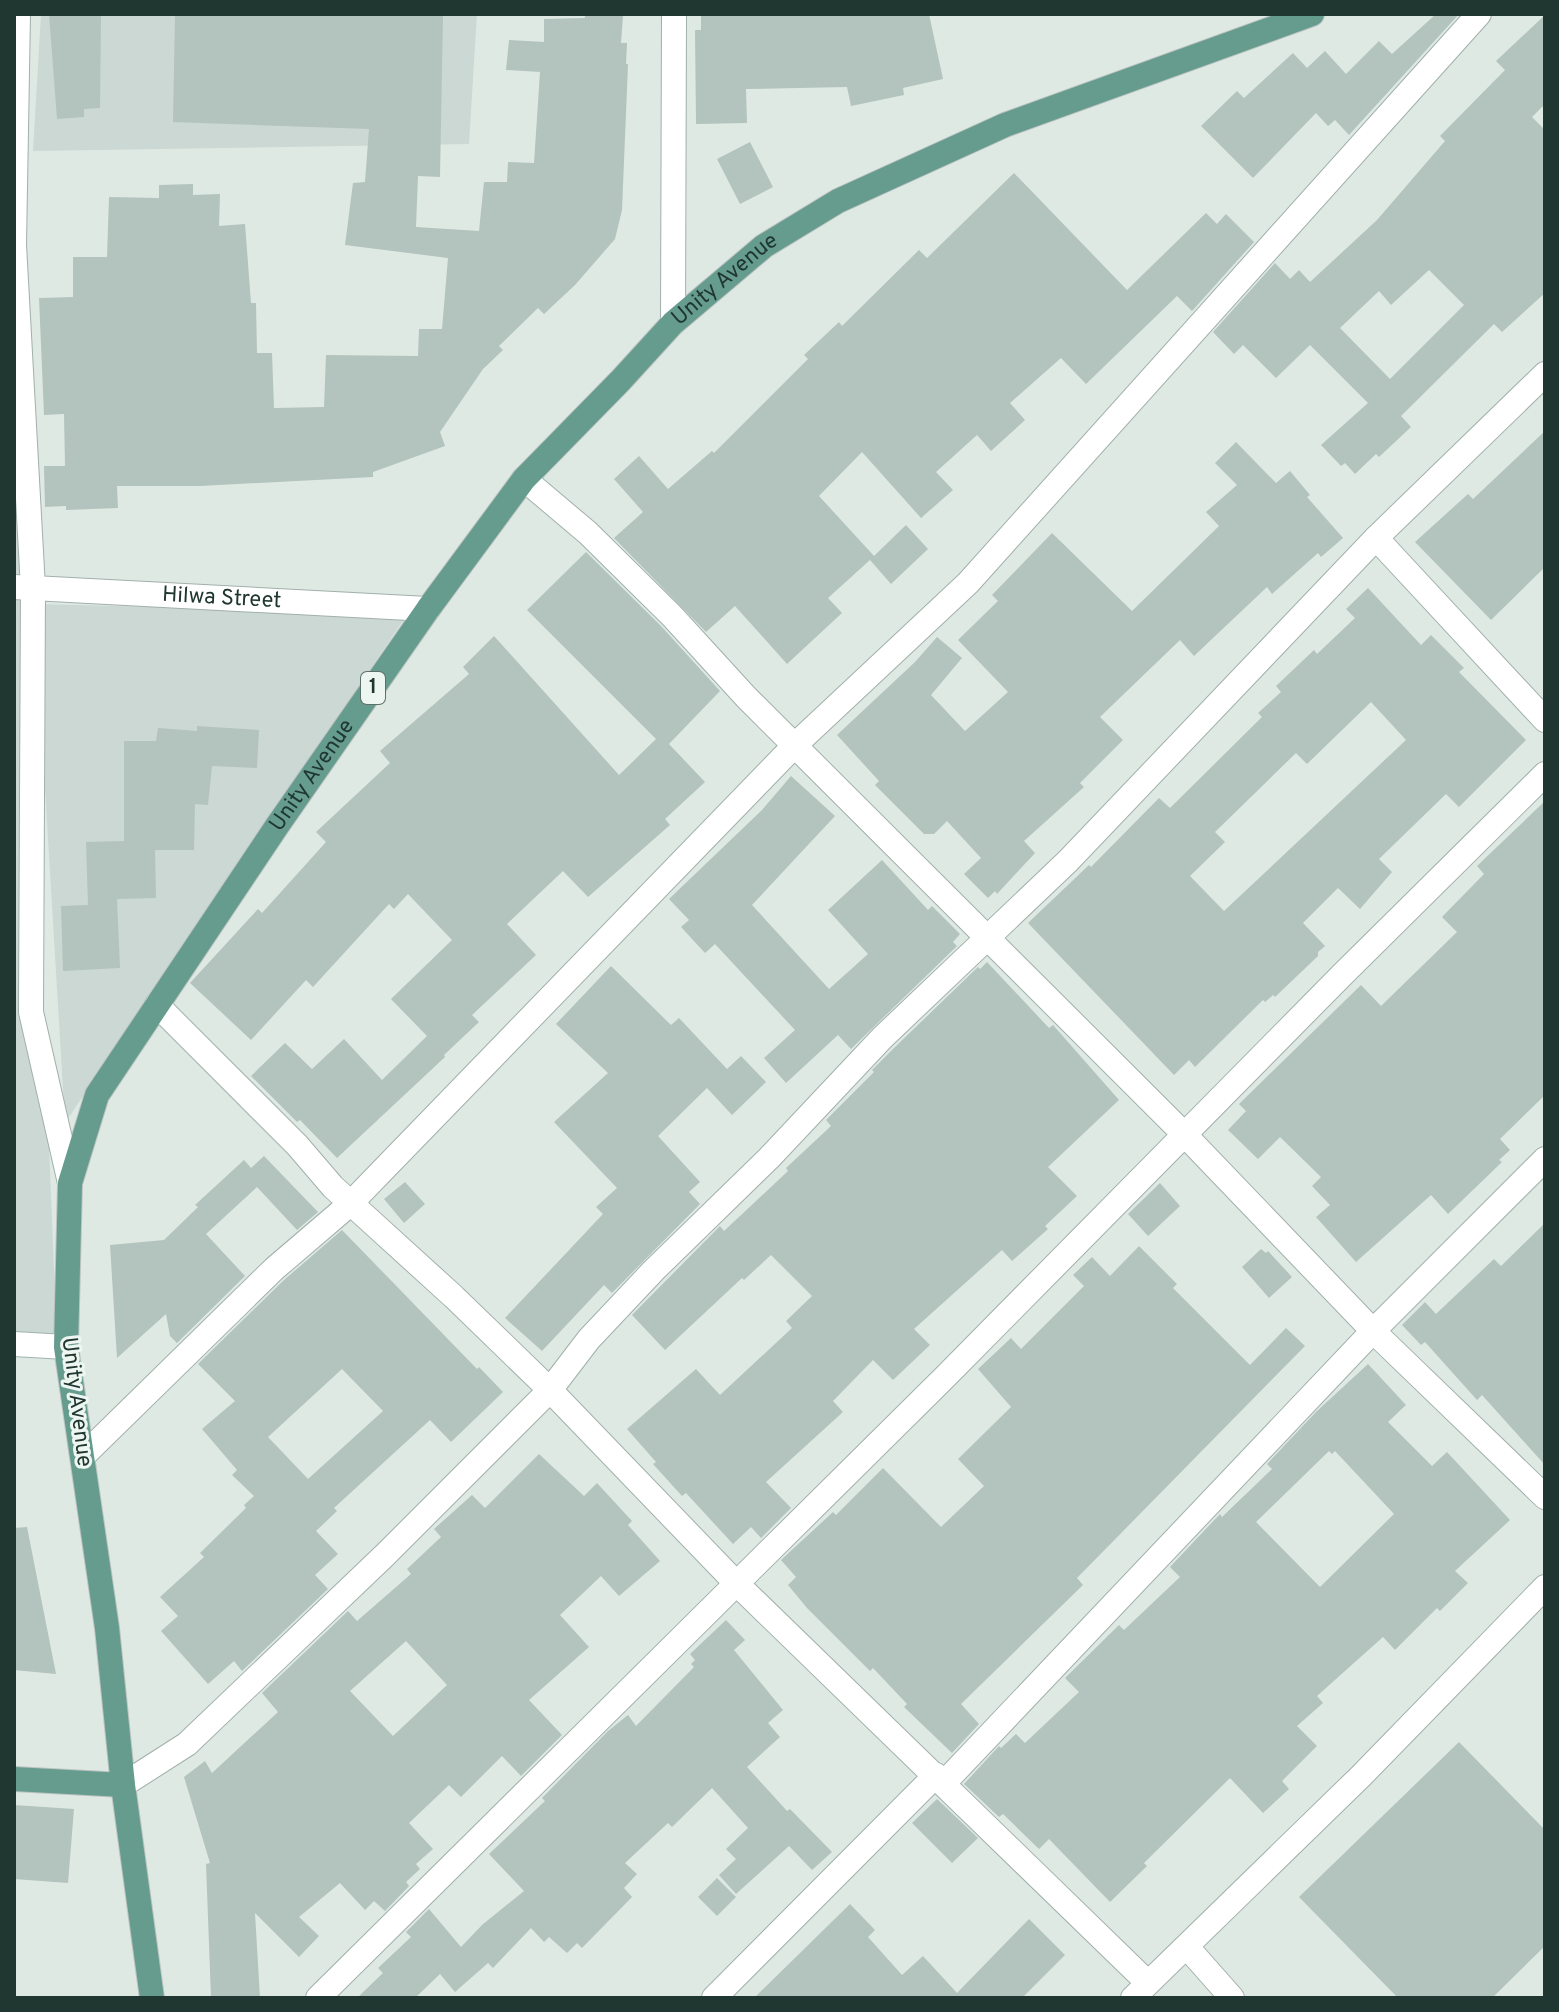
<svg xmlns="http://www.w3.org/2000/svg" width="1559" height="2012" font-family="Overpass,sans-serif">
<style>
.built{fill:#ccd8d3}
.building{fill:#b3c3bd;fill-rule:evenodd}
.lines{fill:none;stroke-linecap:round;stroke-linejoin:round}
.street-casing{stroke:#a1b0ab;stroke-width:26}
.secondary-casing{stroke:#9eb4ac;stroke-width:26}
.primary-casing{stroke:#bcc3c1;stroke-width:26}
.street{stroke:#fff;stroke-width:24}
.secondary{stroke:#fff;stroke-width:24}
.primary{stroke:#659c8e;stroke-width:24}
.labels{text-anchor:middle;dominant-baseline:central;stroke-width:6;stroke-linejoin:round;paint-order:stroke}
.shield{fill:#eef6f2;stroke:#5e706b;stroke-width:2}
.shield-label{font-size:20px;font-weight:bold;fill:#203731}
.street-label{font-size:22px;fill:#203731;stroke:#eef6f2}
</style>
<rect width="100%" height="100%" fill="#dee9e4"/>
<path class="built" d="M14 14 23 501 57 1344 14 1341Z
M41 14H477L469 144 33 151Z
M34 604 408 613 65 1123Z"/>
<path class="building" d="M49 14H101L100 108 84 109V117L57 119Z
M175 14H443L440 177 418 176 416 227 479 231 484 182H507L508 162 534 163 540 72 506 70 509 40 544 42V19L585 18V14L623 16 621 43H627L626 64H628L622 210 615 239 575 285 544 314 538 308 499 346 503 350 483 369 440 432 445 446 373 472V477L200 486H117L118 508 66 510V506L45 507 44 466H65L64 414 44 415 39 298 73 297V257H107L109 197 159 198V185L193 184V195L220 194 219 226 245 224 251 303H256L257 353H272L274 408 324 407 326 355 418 356 419 329H442L448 258 345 245 353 183 365 182 369 129 173 122Z
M701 14H929L943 79 903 88 904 95 851 106 847 87 746 89 747 123 696 124 695 30H701Z
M1436 14H1459L1349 135 1335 120 1328 126 1316 113 1253 178 1201 126 1237 91 1244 98 1293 53 1307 68 1325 51 1346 74 1379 41 1392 54Z
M1545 15V104L1532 117 1545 130V293L1502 332 1494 324 1401 416 1411 427 1379 457 1376 454 1355 474 1345 463 1341 466 1321 445 1368 403 1310 345 1276 378 1243 345 1234 354 1213 332 1275 263 1290 279 1299 270 1310 282 1377 220 1445 141 1440 136 1505 70 1496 61ZM1429 270 1464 305 1390 379 1340 328 1379 291 1391 305Z
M750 142 773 187 740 204 717 159Z
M1014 173 1127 290 1206 213 1217 224 1226 214 1254 242 1192 311 1177 296 1086 384 1061 358 1010 403 1025 420 991 451 977 435 936 472 953 490 921 518 862 452 819 496 874 556 906 525 928 549 891 584 870 560 828 598 842 613 787 664 735 606 706 632 614 538 643 512 614 479 639 456 668 489 712 451 714 453 808 359 804 355 839 322 842 326 919 250 927 258Z
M1545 431V567L1491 620 1415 542 1468 494 1473 499Z
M1236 442 1276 483 1290 471 1310 495 1307 497 1343 538 1321 557 1318 553 1272 594 1267 587 1194 656 1180 640 1100 717 1123 740 1080 783 1084 787 1024 841 1035 853 997 894 995 891 988 898 964 874 981 858 947 821 934 834H924L875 785 879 781 837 735 915 662 937 637 962 658 931 695 965 731 1008 692 958 640 998 601 992 595 1052 533 1132 611 1219 526 1206 512 1237 485 1215 463Z
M586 552 661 626 720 691 669 744 705 782 665 819 670 825 588 897 563 871 507 924 536 955 472 1015 479 1022 444 1055 445 1057 337 1158 300 1120 297 1122 251 1076 285 1043 312 1069 344 1039 382 1080 427 1036 391 999 452 940 408 894 394 909 389 904 313 987 306 980 251 1040 190 983 258 909 262 913 326 842 316 832 390 763 380 751 469 674 463 667 494 636 619 775 656 739 527 610Z
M1368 588 1421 645 1431 635 1464 668 1459 672 1526 740 1459 807 1446 794 1379 859 1392 872 1360 909 1338 888 1303 923 1325 946 1318 952V956L1275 997 1273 995 1265 1002 1263 1000 1195 1067 1189 1060 1174 1075 1028 923 1089 865 1091 867 1159 798 1170 808 1262 717 1258 713 1281 692 1276 686 1314 650 1317 654 1355 618 1346 609ZM1371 702 1406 740 1224 911 1190 876 1225 842 1215 832 1296 753 1307 764Z
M197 726 259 730 257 768 212 766 208 805 195 804 194 850H155L156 898 117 899 120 968 63 971 61 906 88 905 86 842 124 841V741H156L158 728 197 731Z
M791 776 835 816 752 905 829 989 868 954 828 910 882 860 928 910 932 906 960 934 953 942 957 946 851 1049 838 1035 786 1083 764 1058 795 1030 715 944 705 953 681 927 689 920 669 899 762 810Z
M1545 801V1095L1500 1139 1510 1150 1499 1160 1502 1162 1448 1214 1431 1195 1356 1262 1316 1217 1330 1205 1312 1186 1321 1177 1280 1137 1258 1159 1228 1130 1246 1111 1239 1104 1361 985 1381 1006 1457 932 1442 917 1484 874 1477 866Z
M987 962 1049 1028 1053 1025 1119 1100 1048 1167 1077 1196 1045 1226 1048 1229 1012 1261 1002 1250 914 1329 930 1345 893 1380 873 1360 833 1401 843 1412 766 1482 791 1508 761 1538 751 1527 733 1544 686 1493 682 1496 653 1464 656 1462 627 1429 696 1369 720 1395 792 1328 786 1321 812 1296 771 1255 744 1280 742 1278 665 1350 632 1315 720 1226 724 1231 788 1171 786 1168 831 1126 826 1120 874 1072 872 1070 893 1049 978 967 980 969Z
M611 966 671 1025 679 1018 727 1069 741 1056 766 1082 732 1115 707 1088 658 1136 700 1182 689 1192 700 1204 612 1293 604 1285 542 1351 505 1318 603 1214 596 1207 617 1188 554 1122 608 1073 556 1024Z
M264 1156 318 1212 297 1230 257 1187 206 1234 245 1276 177 1343 170 1336 166 1314 117 1358 110 1245 164 1240 198 1207 195 1205 244 1160 251 1168Z
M405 1182 425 1204 404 1223 384 1199Z
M1160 1183 1180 1206 1148 1236 1128 1214Z
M1545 1223V1465L1482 1395 1477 1400 1425 1342 1421 1345 1402 1325 1425 1302 1436 1314 1494 1259 1501 1266Z
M342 1230 477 1369 479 1367 503 1392 451 1442 430 1420 334 1508 337 1511 316 1531 338 1554 315 1575 328 1589 242 1671 234 1661 208 1684 161 1631 178 1616 160 1597 204 1557 200 1553 246 1508 244 1505 254 1496 232 1475 237 1470 202 1429 235 1401 198 1364 284 1280ZM342 1369 383 1411 308 1479 268 1437Z
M1139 1246 1177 1284 1173 1288 1250 1365 1286 1328 1305 1346 1077 1578 1083 1585 961 1704 979 1724 952 1753 904 1707 907 1704 873 1668 870 1671 807 1608 788 1585 796 1577 781 1560 833 1512 836 1515 883 1468 941 1527 984 1486 958 1459 1011 1407 978 1369 1011 1338 1021 1349 1084 1286 1073 1275 1092 1257 1110 1276Z
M1261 1249 1266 1253 1268 1251 1292 1277 1269 1298 1242 1267Z
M1368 1364 1406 1405 1388 1422 1432 1466 1447 1452 1510 1520 1455 1571 1468 1583 1440 1611 1437 1608 1395 1650 1383 1637 1317 1696 1323 1703 1297 1726 1317 1746 1282 1781 1289 1789 1263 1813 1230 1778 1144 1863 1147 1866 1110 1902 1049 1839 1039 1849 1003 1814 999 1817 964 1784 999 1746 1001 1748 1016 1734 1025 1743 1079 1692 1065 1678 1119 1625 1124 1630 1180 1577 1170 1567 1220 1514 1222 1517 1272 1469 1267 1464 1316 1412ZM1329 1451 1332 1454 1335 1451 1394 1514 1320 1587 1256 1522Z
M539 1454 584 1496 597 1483 632 1521 628 1525 660 1561 619 1596 601 1576 560 1615 589 1647 529 1700 562 1735 521 1776 502 1756 461 1797 449 1785 409 1823 433 1849 416 1864 420 1869 406 1882 409 1886 385 1911 374 1901 365 1910 340 1883 299 1917 319 1936 299 1957 255 1913 260 1998H211L206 1864 210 1863 184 1777 205 1761 212 1773 278 1712 262 1693 348 1611 357 1621 411 1574 407 1569 441 1537 434 1529 472 1495 485 1508ZM406 1641 447 1685 393 1736 350 1691Z
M27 1527 56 1674 14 1670V1528Z
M726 1620 745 1640 734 1650 783 1710 768 1723 780 1737 747 1767 787 1811 790 1809 832 1852 812 1870 789 1846 736 1894 719 1875 736 1859 726 1849 748 1828 712 1788 672 1827 668 1823 625 1863 637 1874 624 1888 632 1897 582 1948 577 1943 567 1953 549 1937 544 1942 531 1928 493 1968 488 1963 455 1992 440 1974 415 1998H357L383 1973 378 1968 411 1937 406 1932 429 1909 461 1947 482 1925 524 1891 489 1854 545 1801 542 1798 608 1731 628 1715 636 1726 694 1667 691 1664 695 1660 690 1654Z
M1459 1742 1545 1830V1946L1492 1998H1398L1299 1897Z
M937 1799 978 1838 952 1863 912 1823Z
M14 1805 74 1809 68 1883 14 1879Z
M717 1878 736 1897 717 1916 698 1897Z
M850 1904 875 1930 868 1937 902 1975 923 1956 957 1993 1029 1919 1065 1955 1022 1998H754Z"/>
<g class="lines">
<defs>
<g id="street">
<path d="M18 14 14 245 33 588 31 1012 70 1183"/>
<path d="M673 323 674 14"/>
<path d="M524 479 588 533 672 616 746 697 1185 1135 1373 1331 1545 1497"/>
<path d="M1376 538 1545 720"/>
<path id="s1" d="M14 587 428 609"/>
<path d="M157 1005 297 1145 333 1187 454 1297 550 1390 736 1583 1148 1983"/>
<path d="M83 1456 274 1269 350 1204 795 745 968 583 1479 14"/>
<path d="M944 1783 1373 1331 1545 1159"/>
<path d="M123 1785 187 1744 385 1555 550 1390 589 1339 654 1270 769 1158 882 1038 1068 861 1376 538 1545 374"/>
<path d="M1187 1947 1232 1998"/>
<path d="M318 1998 946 1376 1343 974 1545 774"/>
<path d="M714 1998 936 1775"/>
<path d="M1133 1998 1360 1777 1545 1587"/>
</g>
<path id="secondary" d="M14 1344 66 1347"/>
<g id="primary">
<path d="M14 1779 123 1785"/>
<path id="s2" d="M152 1998 123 1785 107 1628 66 1347 70 1183 97 1095 277 826 428 609 524 479 621 380 673 323 764 246 838 201 1005 125 1312 14"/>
</g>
</defs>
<use href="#street" class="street-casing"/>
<use href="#secondary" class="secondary-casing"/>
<use href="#primary" class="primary-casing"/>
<use href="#street" class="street"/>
<use href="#secondary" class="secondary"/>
<use href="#primary" class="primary"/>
</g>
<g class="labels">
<rect class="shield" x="361" y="672" width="24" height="32" rx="6"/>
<g class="shield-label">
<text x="373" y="688">1</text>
</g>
<g class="street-label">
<text stroke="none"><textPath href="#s2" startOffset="1946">Unity Avenue</textPath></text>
<text stroke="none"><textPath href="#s1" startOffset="208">Hilwa Street</textPath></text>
<text stroke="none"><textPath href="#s2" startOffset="1298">Unity Avenue</textPath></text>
<text transform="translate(76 1402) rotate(83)">Unity Avenue</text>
</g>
</g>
<rect width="1559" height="2012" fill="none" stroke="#203731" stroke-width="32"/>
</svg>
